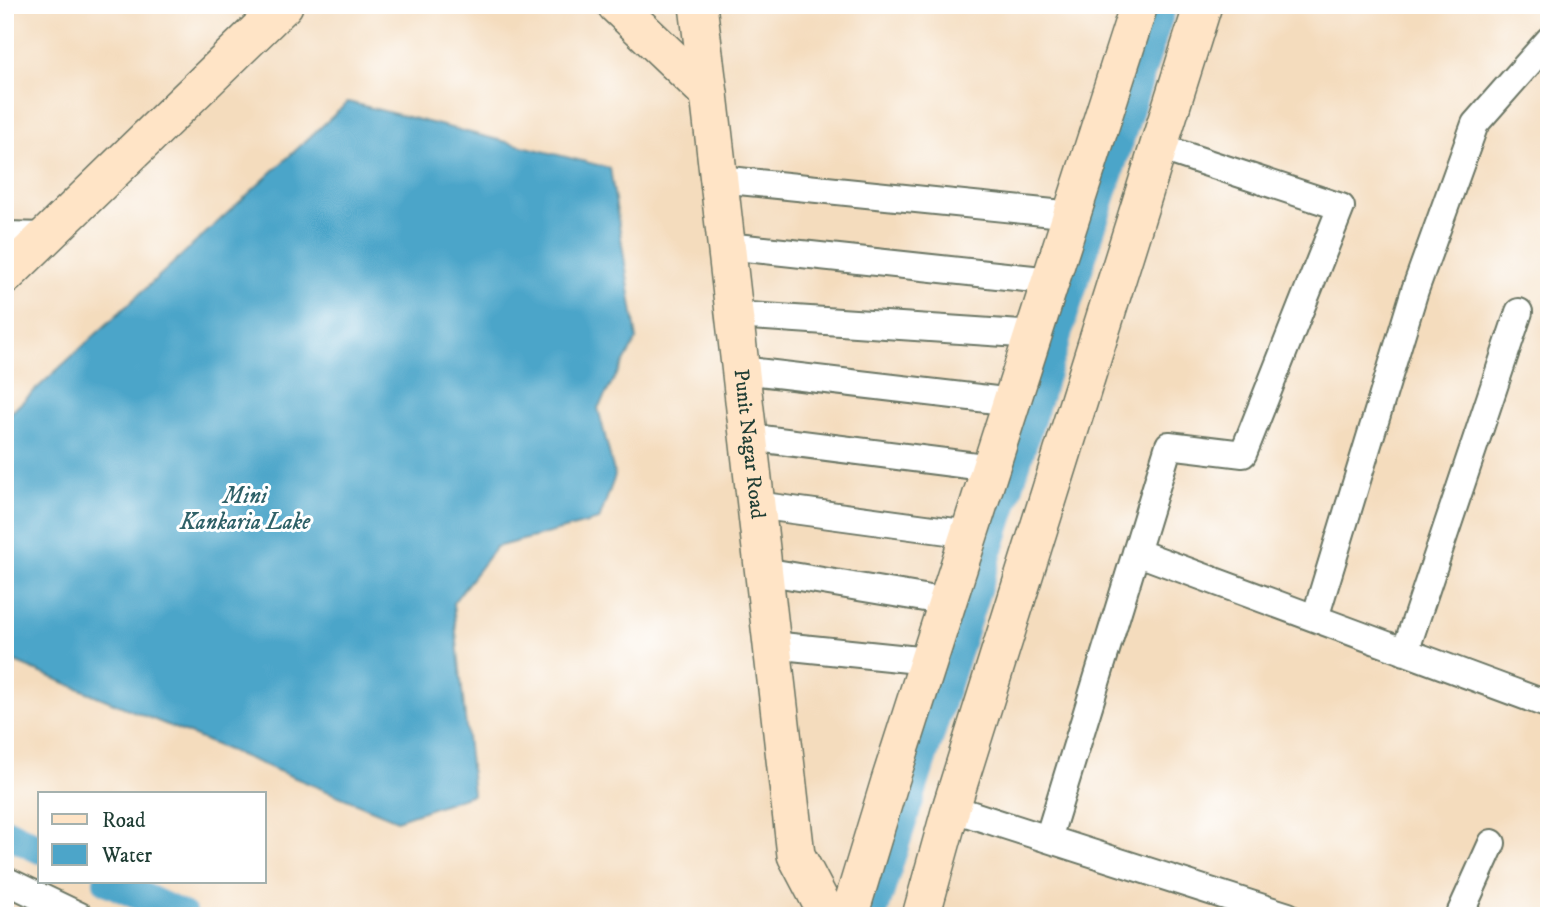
<svg xmlns="http://www.w3.org/2000/svg" width="1554" height="921" font-family="'IM FELL DW Pica',serif">
<style>
.water{fill:#4ca5c9;stroke:#36717e;stroke-width:2}
.lines{fill:none;stroke-linecap:round;stroke-linejoin:round}
.canal{stroke:#4ca5c9;stroke-width:30}
.street-casing{stroke:#6a7564;stroke-width:30}
.secondary-casing{stroke:#6a7564;stroke-width:40}
.street{stroke:#fff;stroke-width:26}
.secondary{stroke:#ffe4c6;stroke-width:37}
.labels{text-anchor:middle;dominant-baseline:central;stroke-width:6;stroke-linejoin:round;paint-order:stroke}
.street-label{font-size:21px;fill:#1f3d34;stroke:#fff}
.water-label{font-size:23px;font-style:italic;fill:#2f6168;stroke:#fff}
</style>
<rect width="100%" height="100%" fill="#fff"/>
<filter id="ink" filterUnits="userSpaceOnUse"><feTurbulence type="fractalNoise" baseFrequency=".0143" numOctaves="2"/><feDisplacementMap in="SourceGraphic" scale="14" xChannelSelector="R" yChannelSelector="G"/><feConvolveMatrix kernelMatrix="1 2 1 2 8 2 1 2 1" color-interpolation-filters="sRGB"/></filter>
<filter id="wash" filterUnits="userSpaceOnUse"><feTurbulence type="fractalNoise" baseFrequency=".00686" numOctaves="4" result="noise"/><feDisplacementMap in="SourceGraphic" scale="28" xChannelSelector="R" yChannelSelector="G"/><feGaussianBlur stdDeviation="1.57" result="paint"/><feColorMatrix in="noise" values="0 0 0 0 0 0 0 0 0 0 0 0 0 0 0 0 0 1.4 0 .05"/><feComposite in="paint" operator="in"/></filter>
<g filter="url(#wash)">
<rect width="100%" height="100%" fill="#f4dcbd"/>
<path class="water" d="M348 102 610 168 637 339 598 408 615 476 599 520 496 547 453 603 473 794 397 820 5 658V418Z"/>
<g class="lines">
<path class="canal" d="M5 832 40 849
M108 881 183 916
M872 916 1162 5"/>
</g>
</g>
<g filter="url(#ink)">
<g class="lines">
<defs>
<path id="street" d="M719 179 1073 215
M5 235 46 236
M727 246 1052 281
M734 315 1035 335
M741 370 1013 402
M748 437 992 468
M756 505 970 534
M1136 552 1549 705
M763 571 948 602
M1315 618 1415 290 1475 124 1549 40
M772 645 928 661
M1405 652 1519 312
M951 808 1288 916
M1048 839 1169 445 1243 454 1341 207 1159 147
M5 880 80 916
M1459 916 1492 843"/>
<g id="secondary">
<path id="s1" d="M616 5 709 94 796 855 828 916"/>
<path d="M698 5 709 94"/>
<path d="M5 276 284 5"/>
<path d="M849 916 890 781 1139 5"/>
<path d="M921 916 951 808 1203 5"/>
</g>
</defs>
<use href="#street" class="street-casing"/>
<use href="#secondary" class="secondary-casing"/>
<use href="#street" class="street"/>
<use href="#secondary" class="secondary"/>
</g>
</g>
<g class="labels">
<g class="street-label">
<text stroke="none"><textPath href="#s1" startOffset="481">Punit Nagar Road</textPath></text>
</g>
<g class="water-label">
<text x="245" y="496">Mini<tspan x="245" dy="26">Kankaria Lake</tspan></text>
</g>
</g>
<rect width="1554" height="921" fill="none" stroke="#fff" stroke-width="28"/>
<rect x="38" y="792" width="228" height="91" fill="#ffffff" stroke="#a5b1ae" stroke-width="2"/>
<rect x="52" y="814" width="35" height="10" fill="#ffe4c6" stroke="#a5b1ae" stroke-width="2"/>
<text x="102" y="827" font-size="21" fill="#1f3d34">Road</text>
<rect x="52" y="844" width="35" height="21" fill="#4ca5c9" stroke="#a5b1ae" stroke-width="2"/>
<text x="102" y="862" font-size="21" fill="#1f3d34">Water</text>
</svg>
